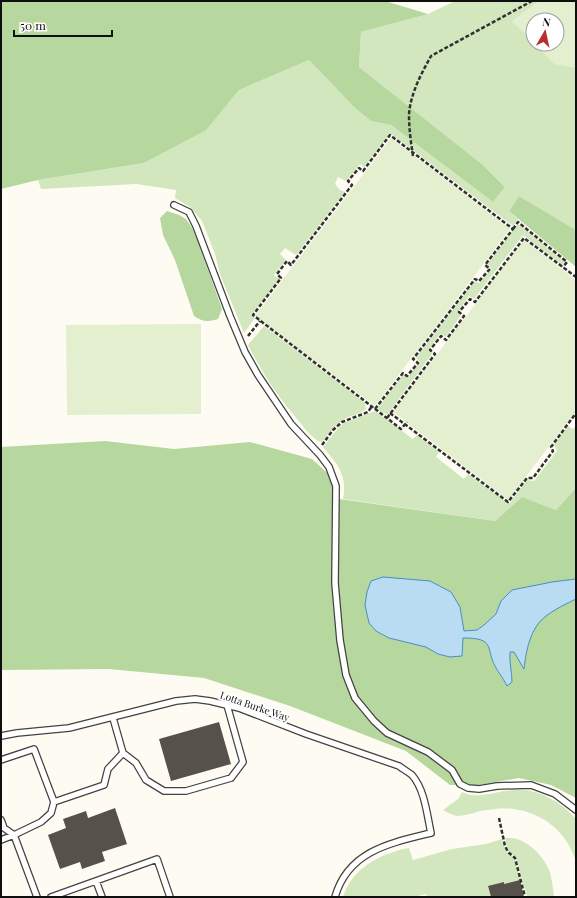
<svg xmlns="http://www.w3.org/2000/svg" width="577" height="898" font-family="'Playfair Display',serif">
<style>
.green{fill:#d2e7bd;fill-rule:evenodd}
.forest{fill:#b6d79d}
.pitch{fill:#e3efce}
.water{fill:#badcf3;stroke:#458fc5}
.building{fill:#57514c}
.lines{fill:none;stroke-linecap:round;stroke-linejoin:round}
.lane-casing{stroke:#424242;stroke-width:8}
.path{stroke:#313131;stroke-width:2.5;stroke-dasharray:4 2;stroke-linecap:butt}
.lane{stroke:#fff;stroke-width:5.5}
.labels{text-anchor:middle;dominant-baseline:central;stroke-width:4;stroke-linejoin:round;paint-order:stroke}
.street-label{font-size:10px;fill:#0f0f0f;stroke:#fff}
</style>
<rect width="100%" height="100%" fill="#fefcf2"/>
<path class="green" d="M455 1H576V230L519 196 509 211 518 219 513 226 390 133 364 167 360 164 346 181 338 177 335 184 340 190 345 192 296 255 285 248 280 254 286 260 274 275 279 279 251 315 255 318 244 333 220 274 215 254 202 221 190 207 175 198 176 190 136 184 41 189 38 180 144 163 206 129 239 90 309 60 355 108 371 121 391 125 493 202 505 187 483 165 359 67 361 32 428 14ZM533 20H557V44H533Z
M518 224 565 262 562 265 523 235 474 299 469 296 458 312 461 315 446 337 440 334 428 350 432 354 387 415 377 409 403 375 408 377 420 362 416 358 475 281 479 283 492 269 487 265Z
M264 326 365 403 366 409C361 414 352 415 346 418 336 424 329 432 323 441L320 442C311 437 304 428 298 420 278 397 262 373 248 345Z
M375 411 413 439 417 435 439 452 436 457 464 479 468 474 509 504 527 480 534 481 557 451 554 445 568 426 573 429 576 426V488L556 510 522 497 495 521 343 499C348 475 337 464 323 447L339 427 344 423Z
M505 791C513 790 523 789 531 791 548 795 564 805 576 819V861C573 855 571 848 567 842 549 815 518 804 487 810 478 811 466 816 457 816 452 815 447 812 443 810L458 799 462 792C475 799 491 793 505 791Z
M505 838C525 836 543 855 550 872 552 880 553 889 554 897H527L516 858 508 850Z
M502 839 505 850 514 858 520 880 504 884V882L488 887 491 897H427L426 894 413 897H343C352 868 381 853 409 848L413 860 452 849 486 844Z"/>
<path class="forest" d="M1 1H385L428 14 361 32 359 67 483 165 505 187 493 202 391 125 371 121 355 108 309 60 239 90 206 130 144 163 38 180 1 189Z
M519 196 576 230V267L509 211Z
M167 211 179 215 186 219 192 228 198 242 222 309 218 319C209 322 202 322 194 316L175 260 163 235 160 218Z
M105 441 174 449 250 442 312 459 334 479 339 499 495 521 522 497 556 510 576 488V798L551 785 519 778 478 785H450L406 751 290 706 204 678 109 669 1 670V447Z"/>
<path class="pitch" d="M539 1H576V68L554 64 535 44H557V20H533V42L512 21Z
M391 138 510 229 375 406 255 316Z
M524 240 576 280V411L508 500 393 412Z
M201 324V414L67 415 66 325Z"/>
<path class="water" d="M383 577 430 581 451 592 460 607 464 631 477 630 484 625 496 614 501 601 512 590 552 582 576 579V599C566 604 555 609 546 616 530 628 526 651 524 669L514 652H510C509 662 512 672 512 682L507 686C503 677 495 669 492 659 490 654 490 646 485 642 480 638 469 638 463 638L462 656 450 657 438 654 426 647 389 638 376 631 369 623 365 605 367 592 371 581Z"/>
<path class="building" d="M219 722 231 764 171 781 159 739Z
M115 808 127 844 102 852 105 861 82 869 80 862 60 869 48 835 66 828 63 819 86 811 88 818Z
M520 880 524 897H491L488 886 504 882V884Z"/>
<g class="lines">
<defs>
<path id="lane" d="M174 205 189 212 196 226 230 316 245 352 258 375 291 424 320 455 329 467 336 486 335 583 340 640 346 675 355 698 374 721 387 733 428 752 452 770 460 784 468 788 479 789 497 786 531 785 555 794 576 810
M1 736 17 733 69 728 176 701 195 699 210 701 239 708 306 734 399 766C403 769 408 772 412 775 425 790 427 815 431 833 390 843 348 851 335 897
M123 753 136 763 146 780 164 791H186L231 778 243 762 227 705
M1 760 34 749 54 802 104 785 108 769 123 753 113 718
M1 820 4 828 14 835 41 822 51 813 54 802
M1 840 14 835 37 897
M96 881 102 897
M51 897 157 859 170 897"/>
</defs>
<use href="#lane" class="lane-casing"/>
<path class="path" d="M413 156C411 143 409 129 409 115 410 95 421 74 431 56L532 1
M513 229 518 222 567 262 563 267
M248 336 260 321
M375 409 403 373 407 376 418 363 413 359 475 279 479 281 490 269 485 265 513 229 390 135 363 171 359 168 348 181 352 185 291 265 287 261 277 274 281 278 253 315C302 353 352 391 401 429L407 422
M390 413 508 502 527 478H533L553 451 551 447 576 413
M387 418 435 354 430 350 441 336 446 340 464 316 459 312 470 299 475 302 524 238 576 277
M322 445 333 430 342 422 368 412 372 406
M499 818 505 846 508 852 515 858 525 897"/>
<use href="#lane" class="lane"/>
</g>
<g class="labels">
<g class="street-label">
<text transform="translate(255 706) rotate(19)">Lotta Burke Way</text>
</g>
</g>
<rect width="577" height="898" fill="none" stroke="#0f0f0f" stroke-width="4"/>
<g transform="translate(545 32) rotate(9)"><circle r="19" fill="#ffffff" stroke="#9f9f9f"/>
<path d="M0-3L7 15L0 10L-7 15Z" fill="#b72f32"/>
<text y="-6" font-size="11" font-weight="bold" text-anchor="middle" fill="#0f0f0f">N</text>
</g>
<path d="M14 30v6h98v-6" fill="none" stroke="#0f0f0f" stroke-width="2"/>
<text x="20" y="30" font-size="12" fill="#0f0f0f" stroke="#ffffff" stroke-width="3" paint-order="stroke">50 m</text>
</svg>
